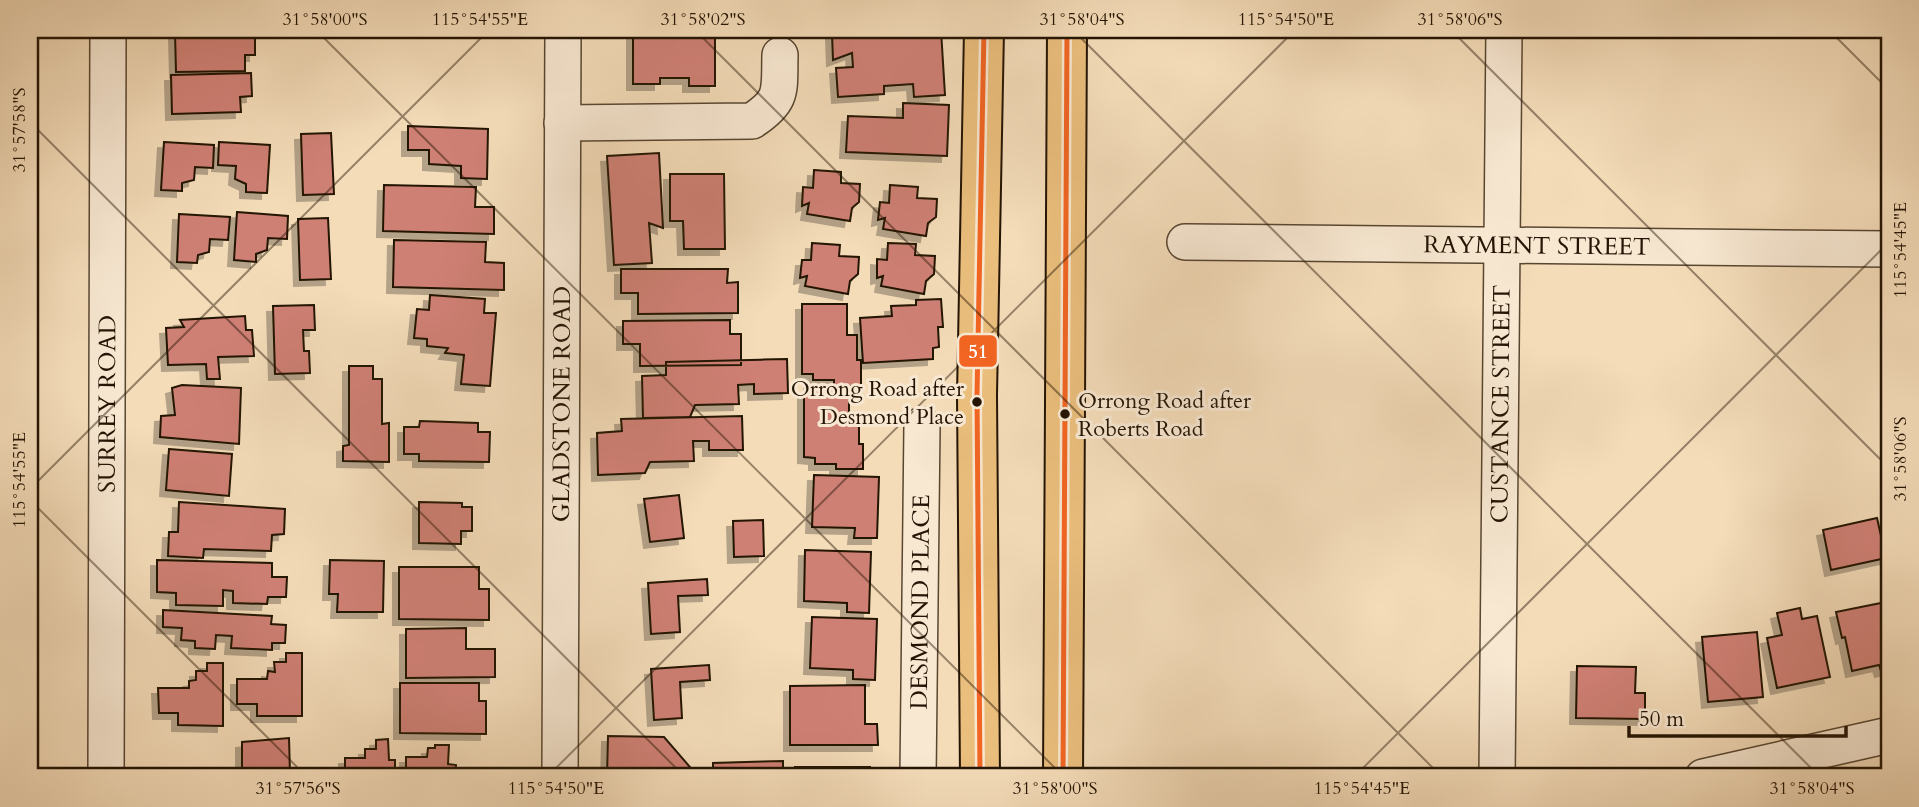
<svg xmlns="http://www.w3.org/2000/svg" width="1919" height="807" font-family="Cardo,serif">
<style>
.building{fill:#cf8075;stroke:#241404;stroke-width:2;filter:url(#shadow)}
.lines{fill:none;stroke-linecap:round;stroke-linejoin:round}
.street-casing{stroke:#584631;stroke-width:38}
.highway-casing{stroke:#241404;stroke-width:42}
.street{stroke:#f8e8d2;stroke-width:35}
.highway{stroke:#eabe7c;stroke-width:38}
.bus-1-casing{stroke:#f8e8d2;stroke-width:10}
.bus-1{stroke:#f26522;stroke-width:5}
.ticks{fill:none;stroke:#241404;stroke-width:2;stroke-opacity:0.45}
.bus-dot{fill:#241404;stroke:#f8e8d2;stroke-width:2.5}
.labels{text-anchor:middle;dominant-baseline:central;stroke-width:6;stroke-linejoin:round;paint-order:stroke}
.bus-label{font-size:22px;fill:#241404;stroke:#f8e8d2;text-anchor:end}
.street-label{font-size:24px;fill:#241404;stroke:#f8e8d2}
.line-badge{stroke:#f8e8d2;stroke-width:2.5}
.badge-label{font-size:19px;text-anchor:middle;font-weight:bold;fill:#fff}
.neatline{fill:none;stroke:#241404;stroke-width:2.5}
.ticks-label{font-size:18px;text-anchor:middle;fill:#241404}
</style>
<defs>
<filter id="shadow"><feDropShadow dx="-6" dy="6" stdDeviation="0" flood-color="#0004"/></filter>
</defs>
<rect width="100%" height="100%" fill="#f4dcb9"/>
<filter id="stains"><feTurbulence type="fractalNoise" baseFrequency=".00286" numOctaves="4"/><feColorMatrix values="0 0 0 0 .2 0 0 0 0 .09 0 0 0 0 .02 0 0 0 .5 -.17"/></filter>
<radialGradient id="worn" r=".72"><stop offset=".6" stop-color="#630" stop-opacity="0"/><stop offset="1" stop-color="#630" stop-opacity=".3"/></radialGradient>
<path class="building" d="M901 30H941L945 95 914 97 913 84 884 86V94L838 97 836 68 853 67 852 53 833 60 832 34Z
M255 32V55H245V71L176 72 175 33Z
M633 34H715V86H689V78H660V84H633Z
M251 73 252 96 240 97 241 112 172 114 171 75Z
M903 103 949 105 947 156 846 152 848 116 903 118Z
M408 126 488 129 487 179 461 178V166L429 164V150H408Z
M331 133 334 194 303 195 301 134Z
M164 142 214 145 213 168 195 167 194 180 182 183V191L161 190Z
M219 142 270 145 267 193 246 192V184L235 179 236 166 218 165Z
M659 153 663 228 649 223 652 263 614 265 607 156Z
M814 170 841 172V183L860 184 859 202 852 208 850 221 807 214 809 203 802 206 803 187 813 188Z
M670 174H724L725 249H684L683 221H670Z
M384 185 476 187 475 207H494V234L383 231Z
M890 185 918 187 917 198 937 199 936 217 928 223 926 236 883 229 885 218 878 220 880 202 889 203Z
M237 212 288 216 287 239 268 238 267 250 256 254V262L234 260Z
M179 214 230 217 228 240 210 239 209 252 198 255 197 263 177 262Z
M328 218 331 279 300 280 298 219Z
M394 240 486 242 485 262 504 263V290L393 287Z
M812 243 840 245 839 256 859 257 858 274 850 281 848 294 805 286 807 276 800 278 802 260H811Z
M888 243 916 244 915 255 935 256 934 274 926 281 924 294 881 286 883 276 877 278V259L887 260Z
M621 269H728L727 283 738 282V313L638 314V293H621Z
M430 295 485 299 484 313H496L490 386 461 384 464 355 445 353 448 348 427 346V339L414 338 417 309 429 310Z
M941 299 943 327H938L939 347 933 348V359L863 363 860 318 892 316 891 306 916 305V300Z
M802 304H847V335H857V360H861V386H834V380H813V374H802Z
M314 305 315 330H303L304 351H309L310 373 275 374 273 306Z
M245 316 246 330H252L254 356 218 357 220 379H207L206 364 168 365 166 328 184 327 180 320Z
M730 320V334H741V365L640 366V344H623V321Z
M787 359 788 393 754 394V384L738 385 739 404 695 405 690 417 643 418 642 376 666 375V362Z
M349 366H373V379H382V424L389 423V462L343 461V446L349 445Z
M182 385 241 388 239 444 160 437 161 416 175 415 172 388Z
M804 387H849V419H859V444H863V469H836V464H815V458L804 457Z
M742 416 743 450H709V441H693L694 461 650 462 645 473 598 475 597 433 622 431 621 419Z
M420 421 478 423V432H490L489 462 419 461V454H404V427H419Z
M169 449 232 454 229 496 166 490Z
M814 475 879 477 877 538H854L855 528 812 527Z
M679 495 684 538 650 542 644 499Z
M179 502 285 509 284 534 272 535 271 551 204 549 203 558 168 556 169 532H178Z
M419 502 462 503V507H472V531H461V544L419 543Z
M1877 518 1886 558 1831 570 1823 530Z
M763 520 764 556 734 557 733 521Z
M805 550 871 552 869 613 847 612V603L804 601Z
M157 560 272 563V577H287L286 597H268L267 604 233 603V591L223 590V606L176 605V593L157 592Z
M330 560 384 561 383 612H337L338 594H329Z
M399 567H479V589H489V620L399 619Z
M707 579 708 595 678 596 680 632 651 634 648 583Z
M1886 602 1889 613V669L1881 671 1879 665 1852 671 1845 637 1842 638 1836 612Z
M1800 608 1802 619 1817 616 1830 677 1777 688 1767 638 1782 635 1777 613Z
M163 610 272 616 271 624 286 625 285 643H272V650L231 648 232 636 216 635 215 649 195 648V641L181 640 182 628 163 627Z
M812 617 877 619 875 680 853 679V670L810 668Z
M466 628V649H495V677L406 678V629Z
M1757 632 1763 697 1708 702 1702 637Z
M286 653H302V716H257V704H237V679H267L268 671 275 672 274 662H286Z
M207 663H223V726L178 725V713H159L158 688H189V681L196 680V671H207Z
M709 665 710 680 680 682 682 718 654 720 651 669Z
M1577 666 1636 667 1635 693H1645V719L1576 718Z
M400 683H479V701H486V734L400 733Z
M865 685V724H877L878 745H790V686Z
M608 736 664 737 696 774V777H607Z
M289 738 290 773 309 775V777H242V742Z
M388 739 389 760H395V777H335V772H345V758H365V749H376V740Z
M435 745H449L448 764 456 765 455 777H395V775H406V757H427L428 748H435Z
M783 761V777H706H713V763Z
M795 767H870V777H795Z"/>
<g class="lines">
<defs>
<g id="street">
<path d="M562 123 752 121C784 100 779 91 780 55"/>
<path id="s1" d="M1185 242 1889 249"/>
<path id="s2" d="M106 777 108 30"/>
<path id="s3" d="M560 777 563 30"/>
<path id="s4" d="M918 777 922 425"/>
<path id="s5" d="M1497 777 1504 30"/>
<path d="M1703 777 1889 735"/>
</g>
<path id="highway" d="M980 777 977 395 984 30
M1063 777 1067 30"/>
</defs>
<use href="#street" class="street-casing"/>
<use href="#highway" class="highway-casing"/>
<use href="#street" class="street"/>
<use href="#highway" class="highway"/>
<defs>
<path id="bus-1" d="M980 777 977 395 984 30
M1063 777 1067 30"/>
</defs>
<use href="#bus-1" class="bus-1-casing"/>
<use href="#bus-1" class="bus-1"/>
</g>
<path class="ticks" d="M316 30 1064 777M695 30 1442 777M1073 30 1820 777M1451 30 1889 468M1829 30 1889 90M30 122 685 777M30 489 489 30M30 500 307 777M547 777 1295 30M1354 777 1889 242"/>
<g class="bus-dot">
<circle cx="977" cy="402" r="6"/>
<circle cx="1065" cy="414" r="6"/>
</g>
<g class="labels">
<g class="bus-label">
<text x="964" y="389">Orrong Road after<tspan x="964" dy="28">Desmond Place</tspan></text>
<text x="1078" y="401" text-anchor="start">Orrong Road after<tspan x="1078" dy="28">Roberts Road</tspan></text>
</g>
<g class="street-label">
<text stroke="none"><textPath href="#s1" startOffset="352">RAYMENT STREET</textPath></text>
<text stroke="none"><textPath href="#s3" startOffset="373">GLADSTONE ROAD</textPath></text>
<text stroke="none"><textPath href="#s5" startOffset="373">CUSTANCE STREET</textPath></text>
<text stroke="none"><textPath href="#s2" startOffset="373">SURREY ROAD</textPath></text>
<text stroke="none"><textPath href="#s4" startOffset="175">DESMOND PLACE</textPath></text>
</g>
</g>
<rect class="line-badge" x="958" y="334" width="40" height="34" rx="7" fill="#f26522"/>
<g class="badge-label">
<text x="978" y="358">51</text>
</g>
<rect width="1919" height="807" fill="none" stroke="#f4dcb9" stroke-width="77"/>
<path d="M1629 726v10h217v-10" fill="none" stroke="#241404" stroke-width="3.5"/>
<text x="1639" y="726" font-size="21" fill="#241404" stroke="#f8e8d2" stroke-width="5" paint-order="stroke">50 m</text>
<rect x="38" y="38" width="1843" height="730" class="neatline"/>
<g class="ticks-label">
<text x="325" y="25">31°58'00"S</text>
<text x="480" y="25">115°54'55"E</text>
<text x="703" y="25">31°58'02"S</text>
<text x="1082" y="25">31°58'04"S</text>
<text x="1286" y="25">115°54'50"E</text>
<text x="1460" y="25">31°58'06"S</text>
<text transform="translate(19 130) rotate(-90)" y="6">31°57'58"S</text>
<text transform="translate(1900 250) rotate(-90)" y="6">115°54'45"E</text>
<text transform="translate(1900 459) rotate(-90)" y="6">31°58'06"S</text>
<text transform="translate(19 480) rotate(-90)" y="6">115°54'55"E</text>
<text x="298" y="794">31°57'56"S</text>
<text x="556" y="794">115°54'50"E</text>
<text x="1055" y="794">31°58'00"S</text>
<text x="1362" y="794">115°54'45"E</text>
<text x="1812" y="794">31°58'04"S</text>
</g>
<rect width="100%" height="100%" filter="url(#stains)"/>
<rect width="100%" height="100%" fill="url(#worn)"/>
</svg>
